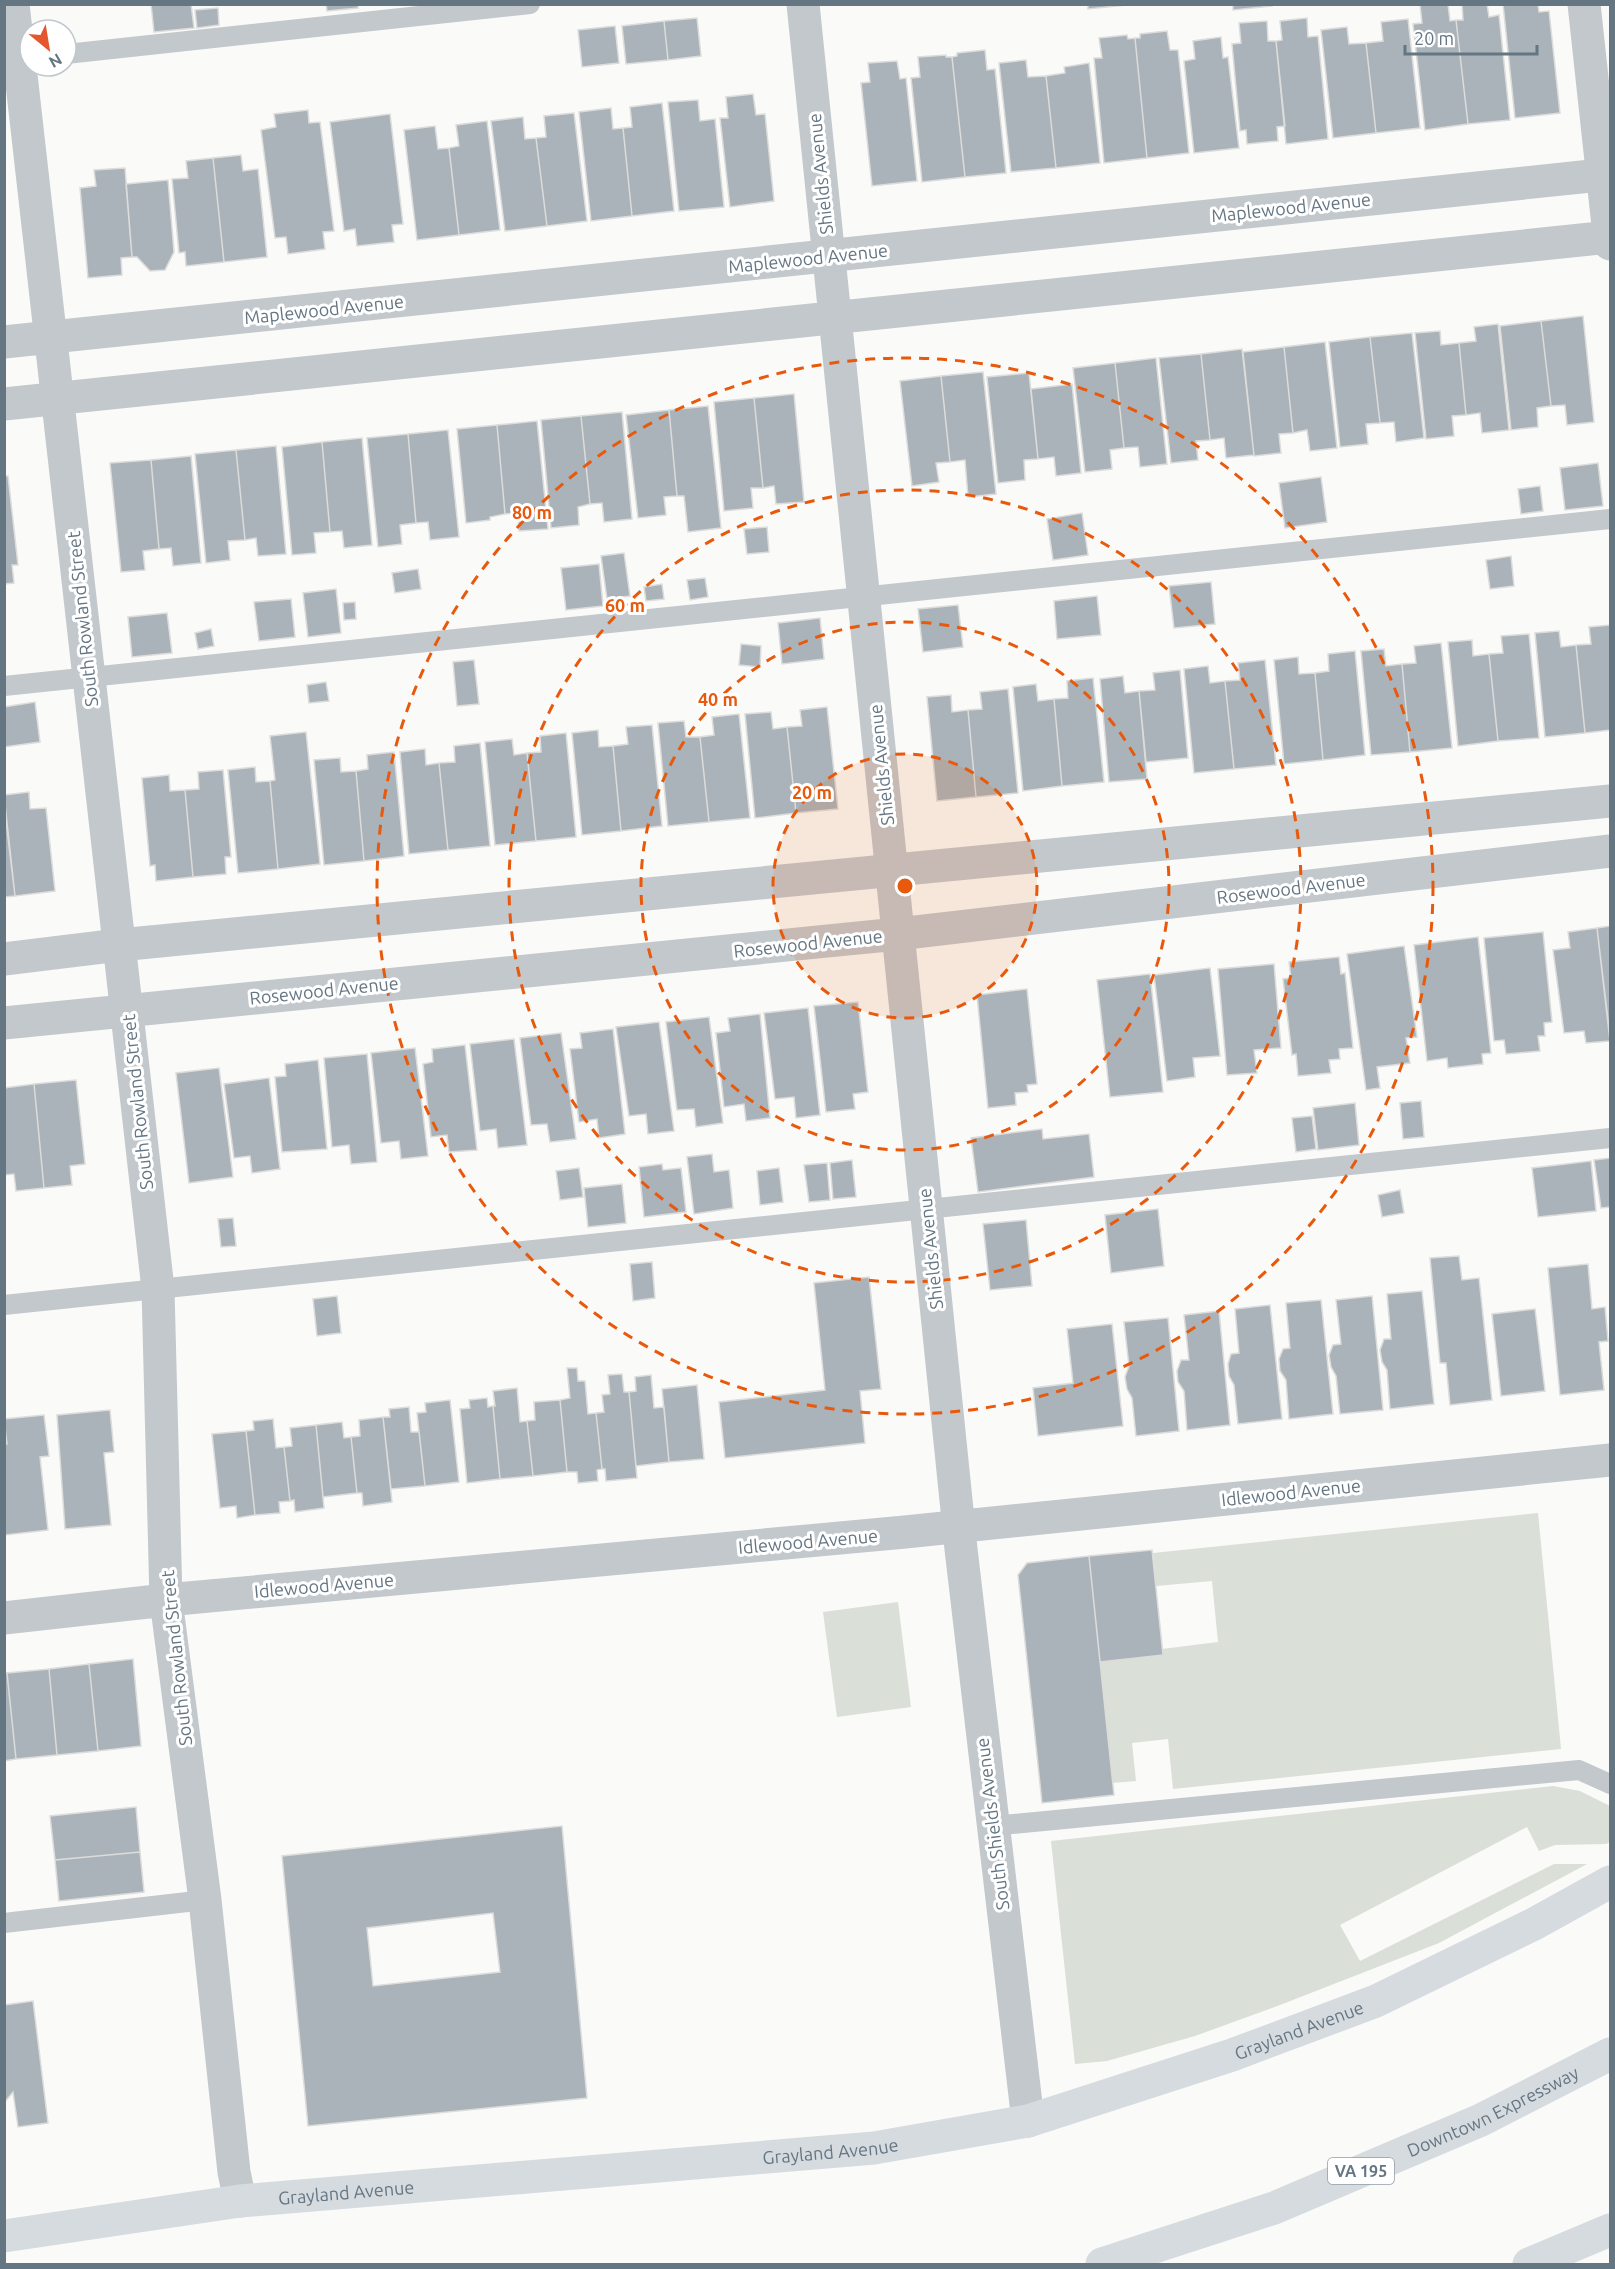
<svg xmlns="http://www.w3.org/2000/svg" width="1615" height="2269" font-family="Ubuntu,sans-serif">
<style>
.green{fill:#dadfd7}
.building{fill:#aab3b9;stroke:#dcdcda;stroke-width:1.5;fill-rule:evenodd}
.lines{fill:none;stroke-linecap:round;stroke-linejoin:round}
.lane{stroke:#c3c8cc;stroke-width:20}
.street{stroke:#c3c8cc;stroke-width:33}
.secondary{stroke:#d6dbdf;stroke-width:33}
.highway{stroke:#d6dbdf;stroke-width:33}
.ring{fill:none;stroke:#e8590c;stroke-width:3;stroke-dasharray:10 8}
.labels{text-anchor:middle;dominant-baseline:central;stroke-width:6;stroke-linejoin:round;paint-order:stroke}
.shield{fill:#fff;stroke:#939fa8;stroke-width:1.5}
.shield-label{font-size:16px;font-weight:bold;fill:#657683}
.street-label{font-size:18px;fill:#657683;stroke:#fff}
.centre{fill:#e8590c;stroke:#fff;stroke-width:3}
.ring-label{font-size:18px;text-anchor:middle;font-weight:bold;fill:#e8590c;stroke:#fff;stroke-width:6;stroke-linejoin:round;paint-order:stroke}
</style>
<rect width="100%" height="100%" fill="#fafaf8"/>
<path class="green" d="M1538 1513 1561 1749 1173 1789 1168 1739 1132 1743 1136 1781 1112 1783 1100 1662 1163 1655 1162 1649 1218 1642 1212 1581 1156 1586 1153 1553Z
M898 1602 911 1707 837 1717 823 1612Z
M1553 1786 1580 1791 1610 1806V1842L1606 1844 1555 1845 1539 1851 1527 1827 1340 1925 1360 1961 1554 1864H1587L1439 1943 1280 2005 1195 2036 1107 2061 1075 2064 1051 1841Z"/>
<path class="building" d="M151 4H191L194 28 154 32Z
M326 4H358V8L327 11Z
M1088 4H1126V5L1088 9Z
M1233 4H1272V6L1233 10Z
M1448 4 1450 21 1456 20 1468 124 1425 130 1413 24 1422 23 1420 5Z
M1462 4H1487L1489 17 1499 15 1510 120 1468 124 1456 20H1463Z
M1503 4H1538L1539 12 1549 11 1560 113 1515 118Z
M218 8 219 25 197 28 195 10Z
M697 18 701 56 668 60 664 21Z
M1307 18 1308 37 1318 36 1328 139 1286 144 1276 41 1282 40 1280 21Z
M1408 19 1420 128 1376 133 1366 43 1383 41 1381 22Z
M664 21 668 60 626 64 622 26Z
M1267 21 1268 41H1276L1285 126 1277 127 1278 141 1247 144 1246 130 1240 131 1232 44 1241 43 1239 23Z
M615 26 619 63 582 67 578 30Z
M1347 27 1349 44 1366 43 1376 133 1333 138 1321 30Z
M1167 31 1170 50H1178L1189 153 1147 158 1135 38H1140V34Z
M1127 35 1128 39 1135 38 1147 158 1104 163 1094 58H1102L1099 38Z
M1221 37 1223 58 1228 57 1239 148 1194 153 1184 61 1195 59 1193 41Z
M985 50 987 70 995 69 1006 173 965 177 952 57 957 56V53Z
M946 55V57H952L965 177 922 182 911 78 920 77 918 57Z
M1026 60 1028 77 1046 76 1056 168 1011 172 999 63Z
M897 61 900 79 906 78 917 181 872 186 861 83 870 82 868 63Z
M1089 63 1100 163 1056 168 1046 76 1065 73 1064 67Z
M753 94 756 115 765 114 774 201 730 207 720 118H728L726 97Z
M698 100 700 121 715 119 724 207 679 211 668 102Z
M662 103 674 211 632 216 623 128 632 127 630 107Z
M611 108 613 129 623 128 632 216 591 221 579 112Z
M308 110 309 123 320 122 334 231 323 232 325 249 288 254 286 237 275 238 261 130 276 127 274 114Z
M574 113 587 221 547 226 536 138 546 137 544 116Z
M390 114 403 224 392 225 394 242 357 246 355 229 344 231 330 122Z
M523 117 525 139 536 138 547 226 505 231 491 121Z
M487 121 500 230 459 235 449 148 459 146 456 125Z
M435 126 438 149 449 148 459 235 417 240 404 130Z
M241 155 243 171 258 169 267 257 224 262 213 158Z
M213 158 224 262 186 266 185 252 179 253 172 179 188 178 186 161Z
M125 168 132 257 121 258 122 275 88 278 80 188 96 186 94 170Z
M168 180 174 252 165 270 150 271 137 257H132L126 184Z
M1583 316 1594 422 1567 425 1565 405 1551 406 1541 321Z
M1541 321 1551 406 1537 408 1538 427 1511 430 1500 326Z
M1498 324 1509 430 1482 433 1480 413 1466 415 1459 343 1476 341 1474 327Z
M1440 331 1441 345 1459 343 1466 415 1452 416 1454 436 1426 439 1415 333Z
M1412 333 1424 438 1396 442 1394 422 1380 423 1370 337Z
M1370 337 1380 423 1366 424 1368 444 1340 447 1329 342Z
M1325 342 1337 448 1310 451 1307 430 1293 433 1284 347Z
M1284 347 1293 433 1279 434 1281 453 1254 456 1243 352Z
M1242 349 1254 455 1226 458 1224 438 1210 440 1201 354Z
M1201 354 1210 440 1196 441 1198 460 1171 463 1159 358Z
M1156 358 1167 464 1140 467 1138 447 1124 448 1115 363Z
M1115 363 1124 448 1110 450 1112 469 1085 472 1073 368Z
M983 372 996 494 968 497 965 460 950 462 941 376Z
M1029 373 1038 459 1024 460 1025 480 998 483 987 377Z
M941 376 950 462 936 463 939 482 912 486 900 381Z
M1072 384 1081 473 1056 476 1054 457 1038 459 1031 389Z
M794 394 804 502 776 504 774 486 763 488 754 398Z
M754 398 763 488H751L753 508 724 511 714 402Z
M708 406 721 528 688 532 684 496H677L669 410Z
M669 410 677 496 664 497 666 515 638 518 626 415Z
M622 412 632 519 604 522 602 503 590 504 581 416Z
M581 416 590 504 578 507 579 525 551 528 541 420Z
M537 421 548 529 519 531 518 513 505 514 497 425Z
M497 425 505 514 490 517V520L466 523 457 429Z
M448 430 459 537 430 540 428 522 416 523 408 434Z
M408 434 416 523 400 525 402 544 378 547 367 438Z
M362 438 372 545 344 548 342 531 330 532 322 442Z
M322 442 330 532 314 533 316 553 292 555 282 447Z
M276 446 286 554 258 556 256 538 245 540 236 450Z
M236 450 245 540 228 541 230 560 206 563 195 454Z
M191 456 201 563 173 566 171 548 159 549 151 460Z
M151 460 159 549 143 551 145 570 121 572 110 463Z
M1598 463 1603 506 1565 510 1560 468Z
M4 476H8L18 565H12L14 583 4 584Z
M1321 477 1327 522 1285 528 1279 483Z
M1540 486 1543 511 1521 514 1518 489Z
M1082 513 1088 555 1053 560 1047 519Z
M767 527 769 552 747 554 744 529Z
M624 553 630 596 607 599 601 556Z
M1511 556 1514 586 1490 589 1486 560Z
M599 564 603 606 566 610 561 568Z
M418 569 421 589 395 593 392 573Z
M705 578 708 597 690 600 687 580Z
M1211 582 1215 624 1174 628 1169 586Z
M662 584 664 599 646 601 644 587Z
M336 589 341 633 308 637 303 593Z
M1097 596 1101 635 1057 639 1054 601Z
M291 599 295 637 259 641 254 602Z
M355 602 356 619 344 620 343 603Z
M958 605 963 647 923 652 918 609Z
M167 613 172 653 132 657 128 617Z
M820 618 824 659 782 664 778 623Z
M1610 625V730L1585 733 1576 645 1591 644 1589 627Z
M211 629 214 646 198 649 195 633Z
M1559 631 1561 647 1576 645 1585 733 1545 737 1535 633Z
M1529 634 1539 738 1498 741 1489 654 1503 653 1501 636Z
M1472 640 1473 656 1489 654 1498 741 1458 746 1448 642Z
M1441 643 1452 748 1410 752 1402 664 1416 663 1414 646Z
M741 644 761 646 760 667 739 665Z
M1384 649 1386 666 1402 664 1410 752 1371 755 1361 651Z
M1355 651 1365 755 1323 760 1315 673 1329 671 1328 654Z
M1298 657 1299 674 1315 673 1323 760 1284 764 1274 660Z
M474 660 479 704 457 706 453 662Z
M1265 660 1276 765 1234 769 1225 681 1240 680 1238 663Z
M1208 666 1210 683 1225 681 1234 769 1194 773 1184 669Z
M1180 670 1188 758 1146 762 1139 691 1155 690 1153 673Z
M1123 676 1125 693 1139 691 1147 779 1109 782 1100 679Z
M1093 678 1104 782 1062 786 1054 699 1068 698 1067 681Z
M326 682 329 701 309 703 307 685Z
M1036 684 1038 701 1054 699 1062 786 1023 791 1013 687Z
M1008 689 1018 793 976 797 968 710 982 709 980 692Z
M951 695 952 712 968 710 976 797 937 801 927 697Z
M35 702 40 742 4 747V707Z
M827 707 838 809 796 813 787 727 802 726 800 710Z
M771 712 773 729 787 727 796 813 755 818 745 714Z
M739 714 750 818 709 822 700 737 714 735 712 717Z
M684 721 686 737H700L709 822 668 826 658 723Z
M652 725 662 826 621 831 613 746 628 744 626 727Z
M598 730 599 747 613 746 621 831 582 835 572 733Z
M306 732 320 864 278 869 270 781 275 780 270 736Z
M566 733 576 837 536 841 527 753 541 752 540 736Z
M512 739 514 755 527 753 536 841 495 845 485 742Z
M480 743 490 846 448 850 439 763 455 762 454 746Z
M425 749 426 765 439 763 448 850 409 854 400 752Z
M394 752 404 856 364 861 356 771 368 769 367 755Z
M340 758 341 772 356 771 364 861 324 865 314 760Z
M255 767 256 782 270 781 278 869 238 873 228 770Z
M223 770 231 857H225L226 874 193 877 185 790 199 789 198 772Z
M169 775 170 791 185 790 193 877 156 881 155 865 150 866 142 778Z
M29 792 30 809 46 808 55 891 15 896 4 795Z
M4 804 15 896 4 897Z
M1610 926V1036L1597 928Z
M1597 928 1610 1041 1586 1043 1584 1031 1564 1033 1553 950 1570 948 1568 932Z
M1543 932 1552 1022 1544 1023 1545 1036H1538L1540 1051 1506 1054 1504 1040 1494 1041 1484 938Z
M1478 937 1491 1053 1482 1054 1483 1064 1448 1068 1447 1058 1427 1061 1414 945Z
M1404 946 1417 1037 1406 1038 1410 1063 1377 1067 1380 1088 1366 1090 1347 954Z
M1339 957 1341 974 1345 973 1353 1048 1339 1049 1340 1059 1329 1060 1331 1073 1298 1076 1296 1054 1292 1055 1283 979 1291 978 1289 962Z
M1274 964 1281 1048 1254 1050 1257 1073 1227 1075 1218 969Z
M1210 968 1220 1056 1193 1058 1195 1077 1167 1081 1154 975Z
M1150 974 1163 1092 1110 1097 1097 980Z
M1027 989 1037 1084 1027 1085 1028 1092 1015 1093 1016 1105 988 1108 977 995Z
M858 1002 868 1092 853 1094 855 1109 826 1112 814 1006Z
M808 1008 820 1115 796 1118 794 1097 775 1099 764 1013Z
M760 1014 770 1118 746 1121 744 1104 724 1107 716 1033 730 1031 728 1018Z
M709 1017 723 1123 696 1127 694 1109 677 1110 666 1022Z
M659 1022 674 1131 648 1134 646 1114 629 1116 616 1027Z
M613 1029 625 1134 599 1138 597 1119 579 1122 570 1049 582 1048 580 1033Z
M561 1033 576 1139 550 1142 547 1124 531 1125 520 1038Z
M514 1039 527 1145 498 1148 496 1129 480 1131 470 1044Z
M465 1045 477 1150 449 1152 447 1135 431 1137 423 1064 433 1062 432 1049Z
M415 1048 428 1156 401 1159 399 1141 381 1143 371 1053Z
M367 1054 377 1162 351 1164 349 1145 332 1147 324 1058Z
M318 1060 327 1149 282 1152 275 1077 286 1076 285 1064Z
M219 1068 233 1177 189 1183 176 1073Z
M269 1078 280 1169 252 1173 250 1156 234 1158 224 1084Z
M76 1080 85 1164 70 1166 72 1185 44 1188 34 1084Z
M34 1084 44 1188 16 1191 14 1174 4 1175V1088Z
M1421 1101 1424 1137 1403 1139 1400 1103Z
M1355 1103 1359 1145 1318 1150 1313 1108Z
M1312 1116 1316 1149 1296 1152 1292 1118Z
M1042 1129 1043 1139 1089 1134 1094 1177 978 1192 971 1138Z
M712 1154 714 1172 729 1170 733 1208 694 1214 687 1157Z
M1610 1158V1207L1601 1208 1594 1160Z
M852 1160 856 1197 833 1199 830 1163Z
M1591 1161 1596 1211 1538 1217 1532 1168Z
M827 1163 830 1200 809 1202 804 1165Z
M662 1164 663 1170 681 1168 686 1212 644 1217 639 1167Z
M579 1168 583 1197 560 1200 556 1171Z
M779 1168 783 1202 760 1205 757 1171Z
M622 1184 626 1223 588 1227 584 1188Z
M1400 1190 1404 1213 1382 1217 1378 1195Z
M1158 1209 1164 1266 1111 1273 1105 1215Z
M233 1218 236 1246 221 1247 218 1219Z
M1026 1220 1032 1286 990 1290 983 1224Z
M1459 1256 1462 1280 1479 1278 1492 1400 1450 1405 1446 1363H1440L1430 1258Z
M652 1262 655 1298 633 1301 630 1264Z
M1588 1264 1592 1309 1605 1307 1608 1341 1599 1342 1604 1390 1560 1395 1548 1268Z
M869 1277 881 1389 860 1391 865 1443 725 1458 719 1402 825 1390 814 1283Z
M1422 1291 1434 1404 1390 1409 1387 1370 1382 1362 1380 1350 1384 1339H1391L1387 1294Z
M337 1296 341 1333 317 1336 313 1299Z
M1372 1296 1383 1410 1340 1414 1336 1376 1331 1367 1329 1355 1333 1345 1341 1344 1336 1300Z
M1321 1300 1333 1414 1289 1419 1286 1380 1280 1371 1279 1359 1283 1349 1290 1348 1286 1303Z
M1270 1305 1282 1419 1238 1424 1234 1385 1229 1376 1228 1364 1231 1354 1239 1353 1235 1309Z
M1535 1309 1545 1391 1501 1396 1492 1314Z
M1219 1311 1230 1425 1187 1430 1184 1391 1178 1382 1177 1371 1181 1360H1189L1184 1315Z
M1168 1318 1179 1431 1136 1436 1132 1398 1127 1389 1125 1377 1129 1366 1124 1322Z
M1112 1324 1123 1426 1038 1436 1033 1388 1073 1383 1067 1329Z
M567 1368H577L578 1381H585L588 1414 596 1413 602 1469 597 1470 598 1481 578 1483 577 1472H567L560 1400 570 1398Z
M622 1374 624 1392H629L637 1478 606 1481 605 1469H602L596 1413 604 1412 602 1395 610 1394 608 1375Z
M651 1375 654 1408 664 1407 669 1462 636 1466 629 1392 636 1391 635 1377Z
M697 1385 704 1459 669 1462 662 1389Z
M517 1388 520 1422 527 1421 533 1476 500 1479 493 1406H495L493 1391Z
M487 1398 488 1407 493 1406 500 1479 467 1483 460 1409 470 1408 469 1400Z
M450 1400 459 1482 425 1486 417 1413 426 1412 425 1403Z
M560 1400 567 1472 533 1476 527 1421 535 1420 534 1402Z
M409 1407 411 1432H419L425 1486 391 1489 383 1417H390L389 1409Z
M110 1410 114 1452 104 1453 111 1525 65 1529 57 1415Z
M44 1415 49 1456 40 1457 48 1530 5 1535 4 1444H7L4 1419Z
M383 1417 392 1502 363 1506 362 1493H357L351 1437 360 1436 359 1420Z
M273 1419 276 1448 284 1447 290 1501 279 1502 280 1513 255 1515 246 1431 254 1430 253 1421Z
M342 1422 344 1438 351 1437 357 1493 323 1497 316 1425Z
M316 1425 324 1508 295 1512 294 1500 290 1501 284 1447 292 1446 290 1428Z
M246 1431 255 1515 237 1518 236 1506 220 1508 212 1434Z
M1152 1550 1163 1655 1100 1662 1089 1556Z
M1089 1556 1114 1795 1042 1803 1018 1575 1027 1563Z
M133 1659 141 1746 98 1751 89 1664Z
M89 1664 98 1751 57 1755 49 1669Z
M49 1669 57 1755 16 1759 7 1673Z
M4 1673H7L16 1759 4 1761Z
M136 1807 140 1852 55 1860 50 1816Z
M562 1826 587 2098 308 2126 282 1856ZM493 1913 500 1972 373 1986 367 1928Z
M140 1852 144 1892 59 1901 55 1860Z
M33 2001 48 2123 18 2127 13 2092 4 2103V2005Z"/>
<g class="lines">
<path class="lane" d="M66 54 530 4
M4 686 1610 519
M4 1305 1610 1138
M992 1826 1579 1770 1610 1784
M4 1923 205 1900"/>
<path class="street" d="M13 4 158 1289 166 1600 205 1900 234 2172 240 2201
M803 4 961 1549 1028 2121
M1584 4 1610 244
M4 342 1610 174
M4 404 1610 237
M4 959 119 945 1610 801
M4 1023 898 934 1610 851
M4 1618 166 1600 905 1532 1610 1460"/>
<path class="secondary" id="s1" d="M4 2236 240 2201 874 2148 1028 2121 1232 2055 1376 2001 1534 1924 1610 1882"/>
<g class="highway">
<path id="s2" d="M1102 2264 1274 2208 1481 2120 1610 2054"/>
<path d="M1529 2264 1610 2230"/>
</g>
</g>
<circle cx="905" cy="886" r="132" fill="#e8590c" fill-opacity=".12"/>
<g class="ring">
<circle cx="905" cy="886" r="132"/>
<circle cx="905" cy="886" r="264"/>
<circle cx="905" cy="886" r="396"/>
<circle cx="905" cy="886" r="528"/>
</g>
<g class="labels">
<rect class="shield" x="1328" y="2158" width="66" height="26" rx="4.5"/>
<g class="shield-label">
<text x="1361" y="2171">VA 195</text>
</g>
<g class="street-label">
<text transform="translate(820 174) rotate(-96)">Shields Avenue</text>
<text transform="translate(1291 207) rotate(-6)">Maplewood Avenue</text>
<text transform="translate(808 258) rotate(-6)">Maplewood Avenue</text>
<text transform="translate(324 309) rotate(-6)">Maplewood Avenue</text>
<text transform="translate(82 619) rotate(-96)">South Rowland Street</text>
<text transform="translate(881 765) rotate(-96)">Shields Avenue</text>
<text transform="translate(1291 888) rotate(-7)">Rosewood Avenue</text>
<text transform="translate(808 943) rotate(-6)">Rosewood Avenue</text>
<text transform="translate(324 990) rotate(-6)">Rosewood Avenue</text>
<text transform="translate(137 1102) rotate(-96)">South Rowland Street</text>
<text transform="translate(930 1249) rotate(-96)">Shields Avenue</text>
<text transform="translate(1291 1492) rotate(-6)">Idlewood Avenue</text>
<text transform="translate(808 1541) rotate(-5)">Idlewood Avenue</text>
<text transform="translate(324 1585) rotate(-5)">Idlewood Avenue</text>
<text transform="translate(176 1658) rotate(-96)">South Rowland Street</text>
<text transform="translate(992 1824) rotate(-97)">South Shields Avenue</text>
<text stroke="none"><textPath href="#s1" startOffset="1317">Grayland Avenue</textPath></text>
<text stroke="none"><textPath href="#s2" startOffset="420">Downtown Expressway</textPath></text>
<text stroke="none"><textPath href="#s1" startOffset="831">Grayland Avenue</textPath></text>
<text stroke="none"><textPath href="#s1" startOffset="345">Grayland Avenue</textPath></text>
</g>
</g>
<circle cx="905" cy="886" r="9" class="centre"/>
<g class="ring-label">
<text x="532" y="519">80 m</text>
<text x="625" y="612">60 m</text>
<text x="718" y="706">40 m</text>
<text x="812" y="799">20 m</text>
</g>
<rect width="1615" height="2269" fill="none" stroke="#657683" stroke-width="12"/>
<g transform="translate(48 48) rotate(150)"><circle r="28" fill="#ffffff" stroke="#c1c8cd" stroke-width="1.5"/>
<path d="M0-4.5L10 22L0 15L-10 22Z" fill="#e4572e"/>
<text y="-9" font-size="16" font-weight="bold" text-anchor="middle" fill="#657683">N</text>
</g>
<path d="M1405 45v9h132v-9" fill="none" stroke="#657683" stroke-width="3"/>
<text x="1414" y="45" font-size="18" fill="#657683" stroke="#ffffff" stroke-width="4.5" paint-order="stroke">20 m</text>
</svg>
